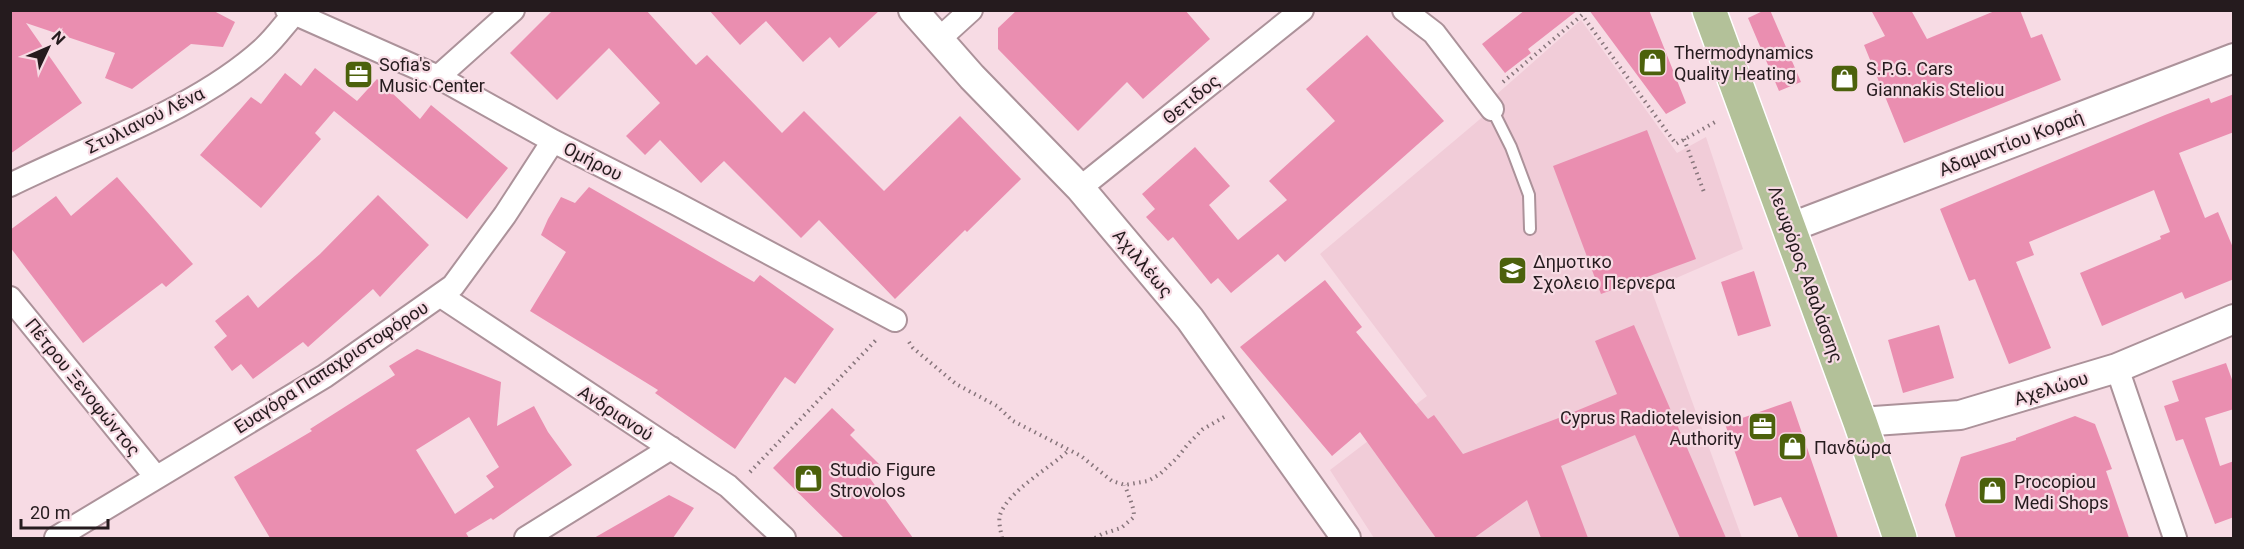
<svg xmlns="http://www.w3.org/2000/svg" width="2244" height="549" font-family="Roboto,sans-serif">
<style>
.built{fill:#f1ccd8}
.building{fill:#ea8eb0;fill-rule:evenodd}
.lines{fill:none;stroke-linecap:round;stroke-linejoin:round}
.service-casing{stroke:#ac929a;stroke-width:14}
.minor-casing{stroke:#ac929a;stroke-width:26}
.tertiary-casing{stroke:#ac929a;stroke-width:32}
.primary-casing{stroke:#fff;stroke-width:36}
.path{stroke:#87757b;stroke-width:4;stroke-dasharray:1.5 4.5;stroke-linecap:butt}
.service{stroke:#fff;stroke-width:10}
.minor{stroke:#fff;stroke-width:22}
.tertiary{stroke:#fff;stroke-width:28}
.primary{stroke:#b3c199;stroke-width:33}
.labels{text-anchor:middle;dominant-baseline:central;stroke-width:4.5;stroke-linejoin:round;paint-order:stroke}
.poi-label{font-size:18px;fill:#251b1e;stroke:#f7dbe4;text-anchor:start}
.street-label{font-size:18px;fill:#251b1e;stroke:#f7dbe4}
</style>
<rect width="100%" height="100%" fill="#f7dbe4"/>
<path class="built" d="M1581 20 1677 153 1706 137 1743 249 1651 289 1742 538H1374L1330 470 1427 396 1320 254 1492 109 1497 94Z"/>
<path class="building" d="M10 10H212L235 22 223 47 191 44 132 89 105 78 115 53 26 23 82 103 10 154Z
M553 10H646L696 65 707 55 782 133 804 111 884 191 960 116 1021 179 967 232 965 230 895 299 819 220 801 238 724 161 701 183 660 140 645 155 626 136 660 103 609 48 557 100 510 53Z
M709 10H880L839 48 830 37 803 62 766 21 740 45Z
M1017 10H1185L1210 39 1143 99 1127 82 1078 131 998 49V28Z
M1525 10H1578L1528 49 1531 53 1505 73 1482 44Z
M1589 10H1649L1686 103 1666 114Z
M1765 10H1770L1801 82 1779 91 1748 18Z
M1871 10H1911L1927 39 1997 10H2020L2031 38 2042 34 2061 80 1904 143 1864 45 1885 36Z
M1367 35 1444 121 1285 262 1278 254 1231 293 1218 278 1211 284 1173 237 1168 241 1146 217 1155 209 1142 194 1195 147 1230 186 1209 205 1238 240 1287 200 1269 181 1335 121 1306 89Z
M315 68 357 101 377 79 420 119 431 105 508 168 467 219 334 111 315 133 321 139 261 208 200 155 251 97 261 104 285 73 301 86Z
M2234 94V132L2179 153 2205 218 2218 212 2234 250V279L2185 299 2182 292 2102 326 2080 273 2161 239 2160 236 2170 232 2154 190 2029 242 2034 255 2016 262 2051 348 2009 364 1975 279 1969 281 1940 209 2165 115 2209 98 2211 103Z
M1647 130 1696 259 1601 294 1553 166Z
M117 177 193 264 166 287 162 283 83 343 10 247V230L56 196 71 216Z
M589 187 754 282 760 275 834 329 795 384 785 377 735 449 655 393 658 390 530 311 566 252 541 235 548 219 561 197 575 203Z
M378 195 429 245 380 297 373 289 308 347 303 342 253 379 241 364 232 371 214 347 227 336 215 321 248 295 258 308 320 254Z
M1754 271 1771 326 1738 336 1721 282Z
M1325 280 1362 327 1356 332 1428 419 1434 415 1463 454 1564 416 1617 394 1595 341 1634 325 1726 538H1680L1635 435 1561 466 1588 538H1541L1527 500 1474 538H1436L1360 432 1332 456 1240 347Z
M1939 325 1954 378 1903 393 1888 340Z
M417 349 501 382 497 426 534 406 548 432 572 465 493 520 491 518 466 533 469 538H270L234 477 312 431 310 429 395 375 389 366ZM469 417 499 467 486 476 494 487 455 514 416 450Z
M2226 363 2234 385V409L2205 418 2220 466 2234 461V517L2215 524 2183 439 2176 441 2164 406 2179 401 2172 381Z
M1791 401 1838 538H1799L1781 497 1754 506 1725 424Z
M832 408 855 430 850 435 880 465 869 477 913 538H844L773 468Z
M2075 416 2095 424 2112 469 2106 471 2129 538H1956L1945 505 1961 457 2016 440V438Z
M669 495 694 508 673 538H594Z"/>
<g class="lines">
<defs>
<path id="service" d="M1492 109 1511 147 1529 195 1530 229"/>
<path id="minor" d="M287 10 438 77 553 141 675 203 895 320
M1404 10 1434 33 1492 109
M938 40 971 10
M438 77 513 10
M10 185C93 144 196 110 264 48 275 38 284 25 294 14
M1080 188 1302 10
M441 296 728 486 784 538
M10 298 156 477
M2117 368 2175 538
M56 538 325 376 453 286 505 215 553 141
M526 538 671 448"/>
<path id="tertiary" d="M913 10 972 77 1080 188 1190 319 1346 538
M1789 228 2234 58
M1860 422 1960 415 2117 368 2234 319"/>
<path id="primary" d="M1709 10 1860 422 1900 538"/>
</defs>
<use href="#service" class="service-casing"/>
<use href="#minor" class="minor-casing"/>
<use href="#tertiary" class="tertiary-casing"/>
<use href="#primary" class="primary-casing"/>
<path class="path" d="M1503 82 1582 15 1676 144 1717 121
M1684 139 1704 192
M909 342 913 348 956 384 997 406 1013 421 1081 456 1112 481 1125 485 1148 481 1160 474 1177 458 1188 444 1203 429 1226 416
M750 472 877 339
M1002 538C1001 532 998 521 1000 515 1008 491 1050 468 1069 450
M1095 538 1102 534 1121 528 1134 517C1134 505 1128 496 1125 485"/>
<use href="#service" class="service"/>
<use href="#minor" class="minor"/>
<use href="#tertiary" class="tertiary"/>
<use href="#primary" class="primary"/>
</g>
<defs>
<symbol id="shop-square" viewBox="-11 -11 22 22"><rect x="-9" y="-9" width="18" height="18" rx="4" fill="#4c610c" stroke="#f7dbe4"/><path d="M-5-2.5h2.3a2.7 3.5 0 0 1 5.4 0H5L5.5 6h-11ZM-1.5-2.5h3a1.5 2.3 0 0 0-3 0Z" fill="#fff"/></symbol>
<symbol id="office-square" viewBox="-11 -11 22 22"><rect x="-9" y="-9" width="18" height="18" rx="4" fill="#4c610c" stroke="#f7dbe4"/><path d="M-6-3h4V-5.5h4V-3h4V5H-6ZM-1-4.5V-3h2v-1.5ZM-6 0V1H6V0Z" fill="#fff"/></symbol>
<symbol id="school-square" viewBox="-11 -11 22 22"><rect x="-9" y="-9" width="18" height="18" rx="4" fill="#4c610c" stroke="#f7dbe4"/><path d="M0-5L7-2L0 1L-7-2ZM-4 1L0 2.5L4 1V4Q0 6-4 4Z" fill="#fff"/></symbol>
</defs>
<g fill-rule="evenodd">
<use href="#shop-square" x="1636" y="46" width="33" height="33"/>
<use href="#office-square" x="342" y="58" width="33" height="33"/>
<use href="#shop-square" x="1828" y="62" width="33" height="33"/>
<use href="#school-square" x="1496" y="254" width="33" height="33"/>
<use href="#office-square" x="1746" y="410" width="33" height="33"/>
<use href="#shop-square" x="1776" y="430" width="33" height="33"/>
<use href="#shop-square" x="792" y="462" width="33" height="33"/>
<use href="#shop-square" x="1976" y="474" width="33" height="33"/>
</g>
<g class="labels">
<g class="poi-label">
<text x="1674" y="52">Thermodynamics<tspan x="1674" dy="21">Quality Heating</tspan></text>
<text x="379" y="64">Sofia's<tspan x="379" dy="21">Music Center</tspan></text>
<text x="1866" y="68">S.P.G. Cars<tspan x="1866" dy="21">Giannakis Steliou</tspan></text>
<text x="1533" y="261">Δημοτικο<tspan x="1533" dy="21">Σχολειο Περνερα</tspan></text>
<text x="1742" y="417" text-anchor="end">Cyprus Radiotelevision<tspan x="1742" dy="21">Authority</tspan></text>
<text x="1814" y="447">Πανδώρα</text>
<text x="830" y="469">Studio Figure<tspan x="830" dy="21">Strovolos</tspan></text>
<text x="2014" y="481">Procopiou<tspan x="2014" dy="21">Medi Shops</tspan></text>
</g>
<g class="street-label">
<text transform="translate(1191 99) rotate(-39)">Θετιδος</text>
<text transform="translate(145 120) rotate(-26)">Στυλιανού Λένα</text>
<text transform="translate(2011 143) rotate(-21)">Αδαμαντίου Κοραή</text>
<text transform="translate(593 161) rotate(27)">Ομήρου</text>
<text transform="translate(1143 263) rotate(50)">Αχιλλέως</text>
<text transform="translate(1806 274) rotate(70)">Λεωφόρος Αθαλάσσης</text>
<text transform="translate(331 367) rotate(-33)">Ευαγόρα Παπαχριστοφόρου</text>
<text transform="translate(83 387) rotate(51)">Πέτρου Ξενοφώντος</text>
<text transform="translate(2051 388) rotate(-17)">Αχελώου</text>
<text transform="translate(616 413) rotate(33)">Ανδριανού</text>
</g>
</g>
<rect width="2244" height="549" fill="none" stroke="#251b1e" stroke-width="24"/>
<g transform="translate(48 48) rotate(46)" stroke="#f7dbe4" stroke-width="4.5" paint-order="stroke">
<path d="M0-4.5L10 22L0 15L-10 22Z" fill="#251b1e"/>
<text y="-9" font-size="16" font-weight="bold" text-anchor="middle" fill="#251b1e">N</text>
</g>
<path d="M21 519v9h87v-9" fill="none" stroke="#251b1e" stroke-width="3"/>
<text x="30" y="519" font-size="18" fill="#251b1e" stroke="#f7dbe4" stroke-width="4.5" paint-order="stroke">20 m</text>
</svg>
